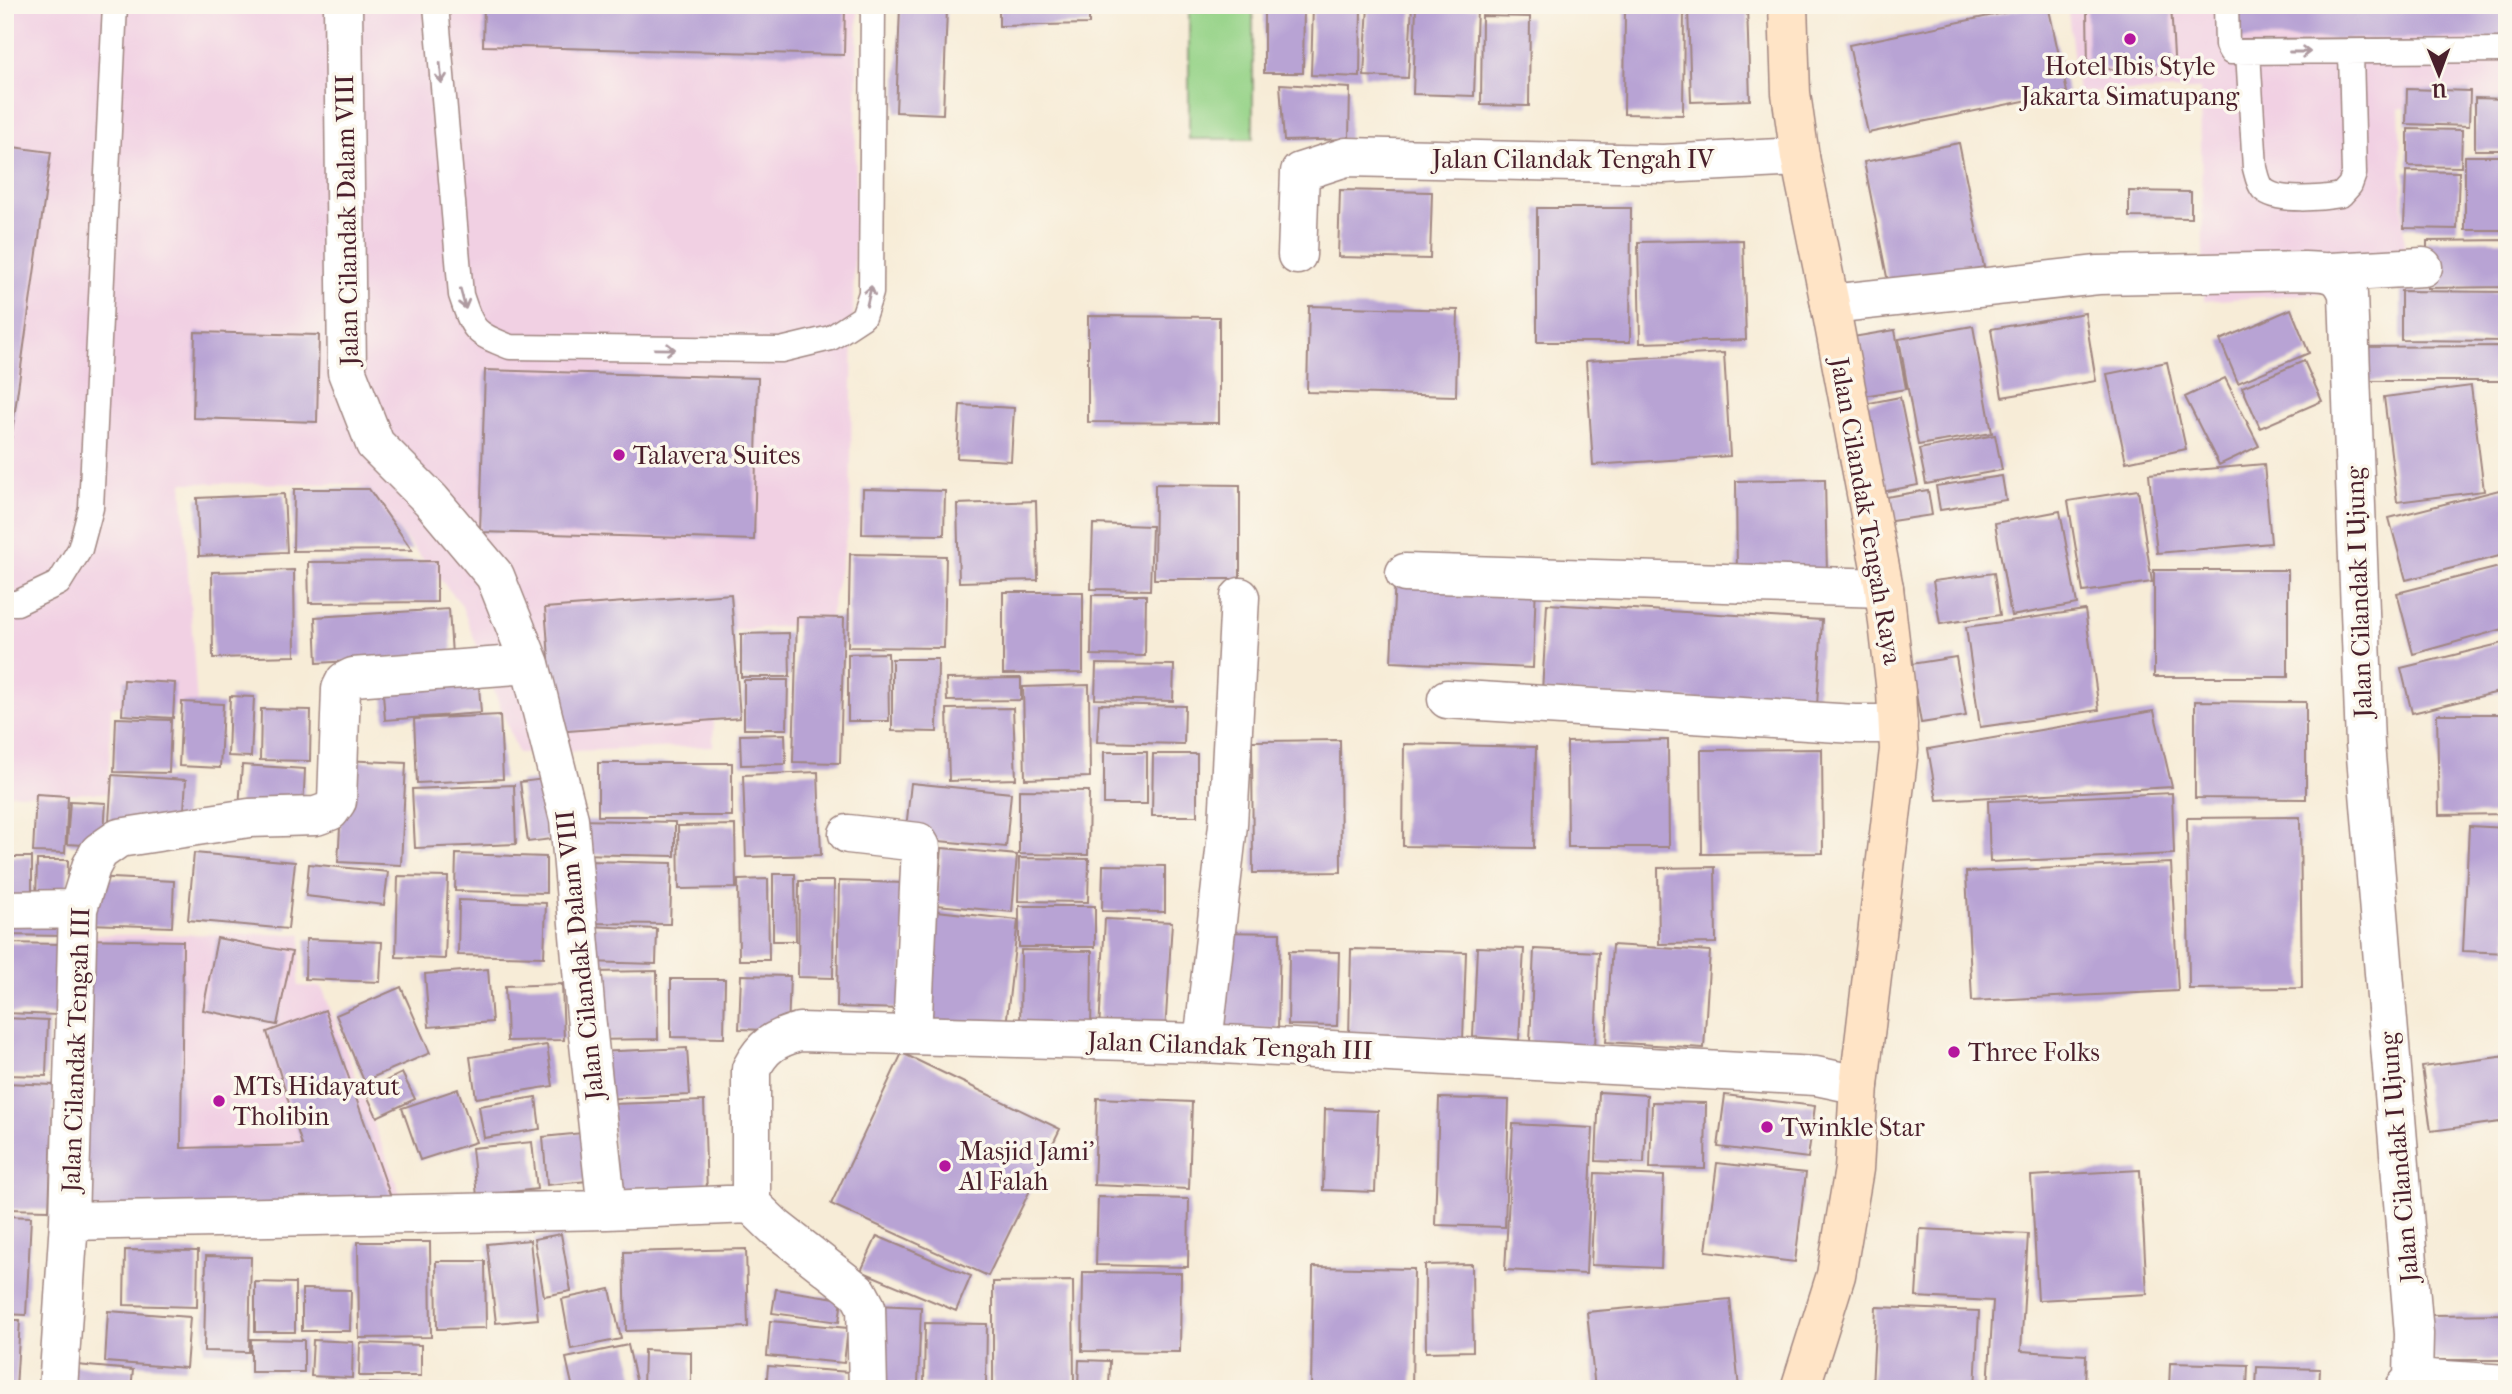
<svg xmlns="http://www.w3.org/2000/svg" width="2512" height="1394" font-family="'IM FELL French Canon',serif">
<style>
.built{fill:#f1d0e3}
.green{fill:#96d388;stroke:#70795a;stroke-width:2}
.building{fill:#b8a3d4}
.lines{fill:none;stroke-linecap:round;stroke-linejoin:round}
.lane-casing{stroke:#a08681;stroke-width:27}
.street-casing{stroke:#a08681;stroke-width:41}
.secondary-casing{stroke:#a08681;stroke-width:41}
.lane{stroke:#fff;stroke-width:24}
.street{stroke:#fff;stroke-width:38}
.secondary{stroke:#ffe4c6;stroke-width:38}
.oneway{stroke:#ae9aa0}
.poi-dot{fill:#b5179e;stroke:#fbf7ec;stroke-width:2.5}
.labels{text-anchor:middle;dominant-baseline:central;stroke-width:7;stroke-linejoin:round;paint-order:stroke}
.poi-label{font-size:26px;fill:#4a1f2b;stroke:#fbf7ec;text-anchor:start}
.street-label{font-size:26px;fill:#4a1f2b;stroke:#fbf7ec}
</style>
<rect width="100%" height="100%" fill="#fbf7ec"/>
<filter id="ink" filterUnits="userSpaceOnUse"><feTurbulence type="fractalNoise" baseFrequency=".0143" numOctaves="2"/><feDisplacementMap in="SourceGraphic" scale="14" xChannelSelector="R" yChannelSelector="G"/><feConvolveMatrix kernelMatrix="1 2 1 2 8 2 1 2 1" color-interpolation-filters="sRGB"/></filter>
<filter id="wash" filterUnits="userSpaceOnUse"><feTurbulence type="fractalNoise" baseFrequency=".00686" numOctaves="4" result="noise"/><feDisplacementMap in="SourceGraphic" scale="28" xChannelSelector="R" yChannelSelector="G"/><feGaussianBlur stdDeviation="1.57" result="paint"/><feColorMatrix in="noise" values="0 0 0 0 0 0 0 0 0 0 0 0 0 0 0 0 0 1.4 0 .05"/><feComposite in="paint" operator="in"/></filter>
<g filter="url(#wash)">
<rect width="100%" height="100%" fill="#f7ecd7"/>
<path class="built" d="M5 5H858L850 518 829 622 718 632 713 746 518 753 461 604 359 484 182 483 197 705 111 707 108 793 5 794Z
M2067 5H2507V112L2399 108 2406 287 2204 301 2200 90 2078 92Z
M302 934 298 986 322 987 408 1214 70 1215 76 935Z"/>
<path class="green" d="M1189 10H1253V139H1189Z"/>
<g id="blocks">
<path class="building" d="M484 5H845L844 55 483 46Z
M999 5H1089V24L999 26Z
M1264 5H1304L1303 73H1264Z
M1313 5H1361L1360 77 1311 75Z
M1368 5H1412L1408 78 1364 76Z
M2042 5H2048L2067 92 1868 133 1849 45Z
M2074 5H2171L2175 74 2088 67 2087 10Z
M2238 5H2507V38L2238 39Z
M1416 6 1477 8 1474 96 1413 94Z
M1747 6 1750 100 1691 102 1688 8Z
M900 7 947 9 943 114 896 112Z
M1625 8H1684L1683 115 1624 114Z
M1482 16 1530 17 1529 106 1481 105Z
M1280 84 1350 88 1349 139 1284 141Z
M2407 89 2470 91 2469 126 2406 124Z
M2475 98 2507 99V150H2475Z
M2408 129 2462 130 2461 167 2408 166Z
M1959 143 1984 267 1889 287 1864 162Z
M5 146 51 152 7 468 5 467Z
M2465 156H2507V230H2465Z
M2406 171 2459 172 2457 229 2404 228Z
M1340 190 1432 192 1430 259 1338 257Z
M2129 191 2191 192V218L2129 217Z
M1537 208H1631L1630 342H1537Z
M1743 240 1746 340 1640 343 1638 242Z
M2507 240V287L2427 288V241Z
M2401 291 2507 292V341L2401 340Z
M1309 306 1458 310 1456 396 1307 392Z
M2291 309 2309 353 2238 383 2220 340Z
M2085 313 2096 381 2002 397 1991 329Z
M1088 316 1219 317V423L1088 422Z
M1973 326 1992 433 1918 445 1899 339Z
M1895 330 1906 389 1851 398 1841 339Z
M195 332 319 335 317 422 193 418Z
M2507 346V381H2355L2354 347Z
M1724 353 1730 456 1593 465 1586 361Z
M2304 361 2322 401 2260 428 2242 387Z
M2167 362 2186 449 2126 462 2107 374Z
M485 370 758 378 754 540 480 532Z
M2225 378 2259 446 2219 465 2185 397Z
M2471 386 2484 491 2397 502 2384 397Z
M1900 397 1918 485 1871 494 1854 406Z
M960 405 1014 408 1011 461 957 458Z
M1995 435 2002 470 1926 484 1919 449Z
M2264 464 2271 543 2157 553 2149 474Z
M2002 476 2006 500 1940 510 1936 486Z
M1825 479 1827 575 1737 577 1736 481Z
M1155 484 1240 485V579H1154Z
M2507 488V554L2406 580 2389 518Z
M294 489H369L412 550 293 551Z
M863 489 945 491 944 535 862 534Z
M1928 490 1932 515 1878 523 1874 499Z
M2138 490 2152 582 2083 592 2068 501Z
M284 494 287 552 199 556 197 498Z
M1036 501 1038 580 959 582 957 504Z
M2060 511 2077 604 2011 616 1995 523Z
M1093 524 1152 526 1150 590 1091 589Z
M850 554 946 556 944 648 848 647Z
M437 561V602L309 603 308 562Z
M2507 565V628L2413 654 2397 593Z
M294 570 295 656 213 658 212 572Z
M2154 570H2288V677H2154Z
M1994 573 2000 615 1940 624 1933 581Z
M1395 576 1536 582 1533 668 1391 662Z
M1003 592H1083V673L1003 674Z
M731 594 740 718 555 732 545 608Z
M1092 595H1146L1145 656 1091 655Z
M1547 604 1822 620 1817 706 1542 692Z
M449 609 452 655 317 663 315 617Z
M2085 610 2099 710 1980 727 1966 627Z
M797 617 844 618 840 763 793 762Z
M789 633 790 677H741V634Z
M2507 642V690L2412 713 2401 668Z
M888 653 889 721H848V654Z
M1956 657 1966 716 1921 723 1911 664Z
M892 659H938L937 732 892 731Z
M1096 664 1174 665 1173 701 1095 699Z
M478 673 481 713 385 720 382 680Z
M1021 678V700L947 701 946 679Z
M124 680 175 683 173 718 122 715Z
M744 680H788L787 729H744Z
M1089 685 1090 777 1025 779 1023 687Z
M230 696 254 697 251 757 228 756Z
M2195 701 2306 702V799L2195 798Z
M182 702 223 704 220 768 179 766Z
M1099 704 1185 706 1184 744 1097 742Z
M1013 708 1016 779 949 781 947 709Z
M261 709 311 710 310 761 260 760Z
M2154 711 2172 787 1937 800 1928 749Z
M2437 714H2507V814L2439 815Z
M500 715 503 779 417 783 414 719Z
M116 718 171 720 169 773 114 772Z
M785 734 786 764 741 765 740 735Z
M1340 740 1341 872 1253 873 1252 741Z
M1668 740 1669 847H1568L1567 742Z
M1404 744 1536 747 1534 848 1403 846Z
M1822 749 1823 853 1702 854 1701 750Z
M1104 752H1147V804H1104Z
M1153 754H1197V816H1152Z
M344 760 406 763 401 865 338 862Z
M598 763H732V816H598Z
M242 765 305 769 303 811 239 808Z
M818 772 821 855 746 857 743 775Z
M112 775 186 780 183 826 109 821Z
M552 778 560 838 528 842 520 782Z
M911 783 1011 793 1006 847 905 838Z
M514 785 516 844 415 848 412 789Z
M1019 790 1089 791 1088 855 1019 854Z
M2172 793 2174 854 1990 862 1988 801Z
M36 794 68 796 65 853 33 852Z
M70 801 106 803 103 846 67 844Z
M2300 817 2302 988 2189 989 2187 818Z
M577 820 675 822V856L577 854Z
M735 825 736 888 679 889 678 826Z
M2469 826 2507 828V953L2463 951Z
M942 848 1017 855 1012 912 937 905Z
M194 853 295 862 288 929 188 920Z
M456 854 546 857V893L455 891Z
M5 857H32V908L5 907Z
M1019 858 1089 859 1088 902 1018 901Z
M37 860H68L67 903H36Z
M587 861 672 863 670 924 585 923Z
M2171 863 2178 991 1972 1001 1966 872Z
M309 864 388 872 384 905 306 896Z
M1103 865 1165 866V912L1102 911Z
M1715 867 1716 943 1659 944 1658 868Z
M773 874H795L796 941H773Z
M398 876 448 877 445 959 396 957Z
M91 877 174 881 172 927 90 924Z
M768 879 769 960H739L738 880Z
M799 881H834L833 978 798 977Z
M839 881 905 883 902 1009 837 1007Z
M459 900 546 903 544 957 458 955Z
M1019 906H1095V947H1019Z
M928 910 1018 920 1005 1035 915 1025Z
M5 913 64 914V936L5 935Z
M1105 919 1172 922 1165 1033 1099 1030Z
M588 926 657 929 656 964 587 962Z
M1219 932 1280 933 1278 1030 1218 1029Z
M217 938 292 952 277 1025 203 1010Z
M80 939 183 941 181 1148 302 1145 267 1032 325 1010 394 1206 77 1209Z
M306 939 382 942 380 982 305 979Z
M5 943 60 944 58 1015 5 1013Z
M1612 945 1710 951 1704 1048 1606 1042Z
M1477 947 1524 949 1519 1040 1473 1037Z
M1351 949 1466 952 1463 1041 1349 1037Z
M1534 949 1599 952 1595 1047 1530 1043Z
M1021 950 1092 951 1091 1037 1020 1036Z
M1289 951 1339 952 1337 1026 1288 1025Z
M488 969 492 1022 429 1027 425 974Z
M657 971 658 1039 589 1040 588 972Z
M741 975 790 976 788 1031 739 1029Z
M671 979H725L724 1038 671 1037Z
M562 984 564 1040 507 1041 505 986Z
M401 987 430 1053 364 1081 336 1015Z
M5 1018 48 1020 46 1076 5 1075Z
M547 1045 553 1086 476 1098 470 1057Z
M687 1048 690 1095 598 1099 596 1052Z
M902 1053 1060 1129 988 1276 831 1204Z
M2507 1056V1121L2431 1131 2422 1067Z
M402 1073 415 1099 377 1117 365 1091Z
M5 1083 54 1085 49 1210 5 1209Z
M458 1089 476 1142 420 1160 402 1108Z
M1599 1092 1647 1095 1644 1163 1596 1161Z
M1725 1095 1815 1106 1808 1158 1718 1147Z
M536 1097 540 1129 484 1138 479 1106Z
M1097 1098 1192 1102 1189 1189 1094 1185Z
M1439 1098 1509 1100 1505 1227 1435 1225Z
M704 1101 707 1195 615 1198 612 1104Z
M1652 1102 1706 1103 1705 1169 1650 1168Z
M1325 1109 1378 1111 1375 1192 1323 1190Z
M1513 1124 1593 1128 1586 1274 1505 1270Z
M582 1133 587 1181 547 1185 543 1137Z
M532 1142 537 1189 477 1196 472 1148Z
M1717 1163 1806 1173 1795 1262 1706 1251Z
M2140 1170 2147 1294 2038 1300 2031 1176Z
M1595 1173 1664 1176 1661 1268 1591 1265Z
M1098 1197 1189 1199 1188 1267 1096 1265Z
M5 1216 31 1217 26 1315 5 1314Z
M1920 1229 2028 1234 2021 1351 2086 1355 2085 1389H1988L1993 1301 1916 1297Z
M561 1234 571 1291 544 1296 534 1239Z
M877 1236 971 1276 956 1311 861 1271Z
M530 1240 538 1319 496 1323 487 1244Z
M358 1242H430L431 1337 359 1338Z
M746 1249 748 1327 626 1331 624 1252Z
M125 1250 198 1251 197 1307 124 1305Z
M206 1256 251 1257 249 1352 204 1351Z
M436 1261H485L486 1328 437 1329Z
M1472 1264 1473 1351 1426 1352 1425 1265Z
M1313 1267 1414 1269 1412 1389H1311Z
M1083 1272 1181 1273 1180 1352 1082 1351Z
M1073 1281 1074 1386H993V1282Z
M255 1282 295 1283V1332H255Z
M302 1289 351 1290 350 1331H302Z
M610 1289 621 1339 571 1349 562 1299Z
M776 1289 842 1299 839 1322 772 1313Z
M1730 1299 1739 1389H1595L1587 1312Z
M876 1305 921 1307 918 1385 873 1384Z
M1876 1307 1979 1311 1975 1389H1872Z
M108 1311 190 1317 186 1368 105 1362Z
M2507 1314V1360H2431L2430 1315Z
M5 1320H20L16 1389H5Z
M770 1321 848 1328 844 1363 767 1356Z
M925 1323 987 1324 986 1385 924 1384Z
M251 1339 304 1340V1372H251Z
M313 1340 353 1342 352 1378 311 1376Z
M360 1343 421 1345V1376H359Z
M628 1345 638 1389H573L566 1358Z
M644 1350 691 1352V1389H643Z
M1079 1360 1110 1361 1109 1389H1078Z
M2170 1363 2248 1365 2247 1389H2169Z
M65 1364 133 1370 131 1389H63Z
M768 1366 849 1372 848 1389H766Z
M2257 1367 2320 1369 2319 1389H2256Z
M359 1383 421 1385V1389H359Z"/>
</g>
</g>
<g filter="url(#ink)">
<use href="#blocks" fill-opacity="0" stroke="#a08681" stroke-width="2"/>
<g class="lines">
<defs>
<path id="lane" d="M436 5 461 295C473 331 474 333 510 347L781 350 831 338 863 317 871 293 873 5
M2226 5 2227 45 2231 52 2507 50
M2248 52 2255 168C2257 175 2258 183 2263 189 2277 203 2323 198 2341 195L2350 185 2354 174 2351 52
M5 603H17L59 583 80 549 91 508 115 5"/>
<path id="street" d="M343 5 347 372 375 444 431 500 495 576 530 664 569 819 586 1016 607 1210
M1297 255 1300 172 1346 157 1663 164 1800 157
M2330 272 2423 267
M1830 304 2098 275 2304 271C2327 272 2339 270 2348 294L2365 744 2414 1334 2413 1378
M1405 573 1884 588
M1447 699 1855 724H1898
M848 834 918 842 921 847 912 1035
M5 910 78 909
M1203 1043 1228 825 1240 597
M751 1204V1069C763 1046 774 1039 799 1032L1203 1043 1816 1076 1859 1085
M69 1221 607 1210 751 1204 776 1228 858 1292 866 1307 868 1389
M58 1389 69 1221 78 909 91 867 99 852 119 838 249 818 316 816 330 811 337 801 341 689 345 681 353 677 530 664
M2404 1389 2413 1378 2507 1384"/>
<path id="secondary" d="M1788 5 1791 93 1800 157 1830 304 1884 588 1896 692 1899 750 1859 1085 1854 1169 1836 1275 1800 1389"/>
</defs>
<use href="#lane" class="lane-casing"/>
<use href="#street" class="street-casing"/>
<use href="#secondary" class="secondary-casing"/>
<use href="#lane" class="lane"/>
<use href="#street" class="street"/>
<use href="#secondary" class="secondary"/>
</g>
<defs><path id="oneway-shaft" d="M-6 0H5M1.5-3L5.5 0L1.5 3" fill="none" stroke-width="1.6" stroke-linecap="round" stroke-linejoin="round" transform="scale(1.75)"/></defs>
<g class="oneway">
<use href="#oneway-shaft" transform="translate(2300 52)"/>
<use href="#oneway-shaft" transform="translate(441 73) rotate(85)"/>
<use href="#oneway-shaft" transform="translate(869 296) rotate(-77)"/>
<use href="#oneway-shaft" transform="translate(463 299) rotate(75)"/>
<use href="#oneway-shaft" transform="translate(665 349) rotate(1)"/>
</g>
</g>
<g class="poi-dot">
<circle cx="2130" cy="39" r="7"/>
<circle cx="619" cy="455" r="7"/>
<circle cx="1954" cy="1052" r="7"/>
<circle cx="219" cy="1101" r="7"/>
<circle cx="1767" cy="1127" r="7"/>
<circle cx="945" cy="1166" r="7"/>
</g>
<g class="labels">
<g class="poi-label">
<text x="2130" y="66" text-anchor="middle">Hotel Ibis Style<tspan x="2130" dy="30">Jakarta Simatupang</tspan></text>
<text x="633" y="455">Talavera Suites</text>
<text x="1968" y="1052">Three Folks</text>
<text x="233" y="1086">MTs Hidayatut<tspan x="233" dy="30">Tholibin</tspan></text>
<text x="1781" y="1127">Twinkle Star</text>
<text x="959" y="1151">Masjid Jami'<tspan x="959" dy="30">Al Falah</tspan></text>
</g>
<g class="street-label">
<text x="1573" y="159">Jalan Cilandak Tengah IV</text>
<text transform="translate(347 220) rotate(-91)">Jalan Cilandak Dalam VIII</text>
<text transform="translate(1866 511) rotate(80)">Jalan Cilandak Tengah Raya</text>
<text transform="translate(2359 592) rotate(-92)">Jalan Cilandak I Ujung</text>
<text transform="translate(580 955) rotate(-96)">Jalan Cilandak Dalam VIII</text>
<text transform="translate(1230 1046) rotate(2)">Jalan Cilandak Tengah III</text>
<text transform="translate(76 1050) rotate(-88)">Jalan Cilandak Tengah III</text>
<text transform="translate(2399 1157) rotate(-95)">Jalan Cilandak I Ujung</text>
</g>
</g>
<rect width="2512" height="1394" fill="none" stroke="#fbf7ec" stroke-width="28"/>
<g transform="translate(2439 74) rotate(179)" stroke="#fbf7ec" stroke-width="5" paint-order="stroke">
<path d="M0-5L12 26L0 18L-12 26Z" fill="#4a1f2b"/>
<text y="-10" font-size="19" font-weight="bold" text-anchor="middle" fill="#4a1f2b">U</text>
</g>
</svg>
